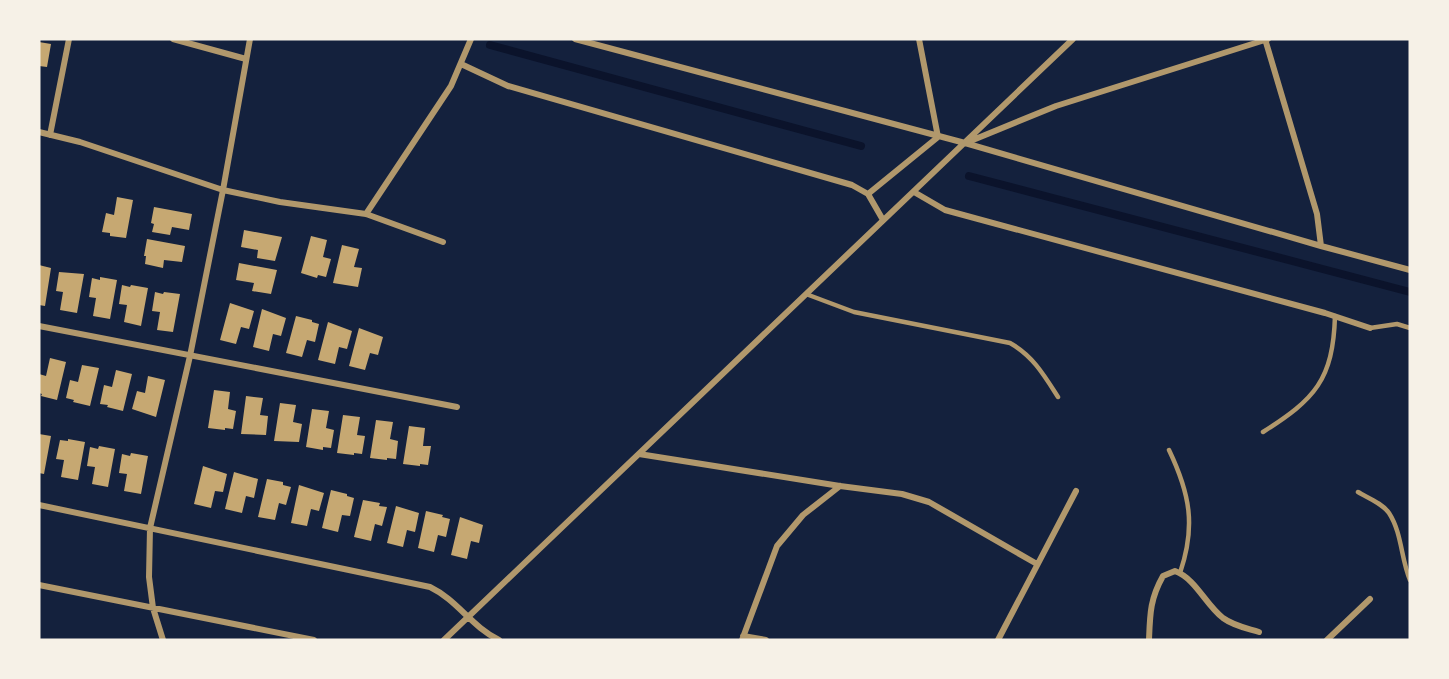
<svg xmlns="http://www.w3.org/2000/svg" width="1449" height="679" font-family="'Open Sans',sans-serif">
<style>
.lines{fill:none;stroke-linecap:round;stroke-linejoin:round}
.stream{stroke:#0b132b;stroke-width:8}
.building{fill:#c6a872}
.service{stroke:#b1986c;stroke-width:4.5}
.minor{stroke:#b1986c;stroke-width:6}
</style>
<rect width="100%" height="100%" fill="#14213d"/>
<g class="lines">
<path class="stream" d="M490 45 861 146
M969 176 1410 292"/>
</g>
<path class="building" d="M39 42 51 44 47 67 39 66Z
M117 197 133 200 126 238 110 236V233L102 232 106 213 114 215Z
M154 207 192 214 189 230 172 227 170 235 152 232 154 224 151 223Z
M244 230 282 237 275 261 257 258 258 250 241 247Z
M311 236 327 240 323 257 331 259 326 277 318 275 317 278 301 273Z
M147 239 185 246 182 262 164 260 163 268 145 264 146 256H144Z
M342 245 359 249 354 267 362 268 358 287 333 283Z
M239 263 277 270 271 294 252 291 254 283 236 280Z
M39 265 51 268 45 306 39 305Z
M59 272 84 274 77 313 60 310 63 292 56 291Z
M100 277 117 280 110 319 93 316 96 298 89 297 92 278 100 280Z
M122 285 130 287 131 285 148 288 141 326 124 322 127 305 119 304Z
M155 292 163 294 164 292 180 294 173 332 157 330 160 312 152 311Z
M230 303 254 311 249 329 241 327 236 344 220 340Z
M262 309 286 318 281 336 273 334 269 351 253 347Z
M296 316 312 320V322L319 324 315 342 307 340 302 357 286 353Z
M328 322 352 331 347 349 339 347 335 364 318 360Z
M359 328 383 337 378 355 370 353 365 370 349 366Z
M50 358 66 362 57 400 41 396 42 394 39 393V374L46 376Z
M82 365 99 368 90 406 73 402 74 400 66 398 70 380 78 382Z
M116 370 132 374 123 411 107 407 108 405 100 404 104 385 112 387Z
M148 376 165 380 156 417 132 409 137 391 145 393Z
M214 390 230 392 228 409 236 411 233 429 225 428V430L208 428Z
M246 396 263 398 260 415 268 416 266 435 241 434Z
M280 403 296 405 293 422 302 424 299 442 274 441Z
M312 409 329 411 326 428 334 430 331 448 323 447V450L306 447Z
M343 415 360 417 357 435 365 436 362 454 354 453V455L337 453Z
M376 420 393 422 390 439 398 441 396 459 387 458V460L370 458Z
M409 426 425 428 423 446H431L428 465 420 464V466L403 464Z
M39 434 51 436 44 474 39 473Z
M68 439 85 442 78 480 61 477 64 460 56 459 60 440 68 441Z
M99 446 115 449 108 487 92 484 95 467 87 466 90 447 98 449Z
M131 453 148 456 141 494 124 491 127 474 119 473 122 454 130 456Z
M203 466 227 474 223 492 215 491 211 508 194 504Z
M234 472 258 479 254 498 246 496 242 513 225 509Z
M267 479 283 482V485L291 487 286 505 279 503 275 520 258 517Z
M299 485 324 493 319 511 311 509 307 526 291 523Z
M331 490 347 494V496L354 498 350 516 342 515 338 532 322 528Z
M363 500 380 503 379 506 387 507 382 526 375 524 371 541 354 537Z
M396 506 419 513 415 532 407 530 403 547 387 543Z
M426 511 443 515 442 517 450 519 446 537 438 535 434 552 418 548Z
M460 517 483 525 479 543 471 541 467 559 451 555Z"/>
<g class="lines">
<path class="service" d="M806 294 854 312 1010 343C1033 356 1044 375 1058 397
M1370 328 1397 324 1410 328
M1263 432C1315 399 1333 380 1335 316
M1169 450C1190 494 1196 526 1180 573
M1358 492C1368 498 1382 503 1389 513 1402 533 1401 559 1410 580"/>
<path class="minor" d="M173 39 246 59
M575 39 965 143 1321 246 1410 270
M919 39 938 137
M1265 39 1317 214 1321 246
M461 64 508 86 852 185 868 194 883 220
M39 132 80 142 223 190 280 202 366 214 443 242
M50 135 69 39
M968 142 1056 106 1268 39
M914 192 945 210 1325 313 1370 328
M868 194 938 137
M366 214 451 86 471 39
M39 326 457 407
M639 454 840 486 902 494 929 502 1037 564
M39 505 430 587C457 600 472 627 499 640
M39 585 314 640
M743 636 766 640
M163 640 153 608 149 577 150 528 190 356 223 190 250 39
M444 640 1073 39
M742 640 777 546 803 515 840 486
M998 640 1076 491
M1149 640C1150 614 1150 599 1163 576L1175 571C1196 579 1205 604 1223 618 1234 626 1246 628 1259 632
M1327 640 1370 599"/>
</g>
<rect width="1449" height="679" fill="none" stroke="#f6f1e7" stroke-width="81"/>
</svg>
